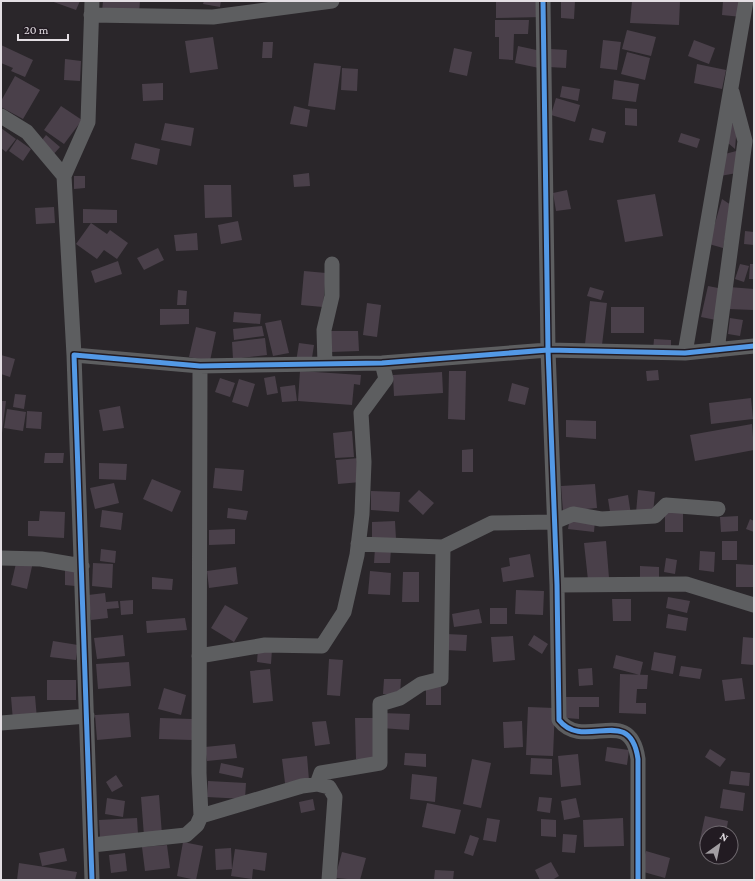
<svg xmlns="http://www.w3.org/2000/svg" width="755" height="881" font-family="'Crimson Pro',serif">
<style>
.building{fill:#4a404a}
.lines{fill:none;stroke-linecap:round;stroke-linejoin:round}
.minor{stroke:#5d5e60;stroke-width:15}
.cycleway-casing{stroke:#221b22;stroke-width:8}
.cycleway{stroke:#5399e6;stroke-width:5}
</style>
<rect width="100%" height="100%" fill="#2a262a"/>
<path class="building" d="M51 1H80L76 10Z
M103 1H140L139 13 102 12Z
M204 1H221L220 7 203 4Z
M496 1H543V17L496 18Z
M561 1H575L574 19 561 18Z
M632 1H680L679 25 630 23Z
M723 1H743L742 17 722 15Z
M495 20H529L528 34H514L513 60 499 59V37H495Z
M627 30 656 37 651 56 622 49Z
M213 37 218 69 190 73 185 41Z
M603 40 621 42 617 70 600 68Z
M694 40 715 48 709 64 688 56Z
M263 42H273L272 58H262Z
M1 45 33 60 25 77 11 71 13 68 1 63Z
M518 46 541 51 539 68 515 63Z
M454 48 472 52 467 76 449 72Z
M550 49 567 50 566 68 549 67Z
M627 52 650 58 645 80 621 74Z
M65 59 81 61 80 81 64 80Z
M314 63 341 66 335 110 308 106Z
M697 64 726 70 722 89 694 83Z
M342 68 358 69 357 91 341 90Z
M15 76 40 90 23 119 1 107V101Z
M614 80 639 84 636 102 612 99Z
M163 83V100L143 101 142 84Z
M562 86 580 89 578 101 560 97Z
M556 98 580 105 575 122 551 115Z
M61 106 82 120 64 144 44 130Z
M294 106 310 110 307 127 290 124Z
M625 108 637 109V126L625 125Z
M165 123 194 128 191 146 161 140Z
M727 123 737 125 735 149 728 143Z
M1 128 16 139 6 152 1 148Z
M592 128 606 132 603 143 589 140Z
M681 133 700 139 697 148 678 142Z
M46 135 60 147 52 156 39 144Z
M17 139 31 149 23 161 9 151Z
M135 143 160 149 157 165 131 159Z
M740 150 737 173 720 176 725 154Z
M309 173 310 186 294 187 293 175Z
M74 176H85V188L74 189Z
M204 185H231L232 217 205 218Z
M567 190 571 209 556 211 553 193Z
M655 194 663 236 625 242 617 200Z
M722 199 731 205 723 248 709 244Z
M54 207 55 223 36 224 35 208Z
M83 209 117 210V223H83Z
M238 221 242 240 221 244 218 225Z
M91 223 107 234 110 230 128 243 117 259 104 250 97 259 76 244Z
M745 231 754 232V245L744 244Z
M197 233 198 250 176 251 174 235Z
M158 248 164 260 144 270 137 258Z
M118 261 122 274 95 283 91 271Z
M740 264 749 266 744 282 735 279Z
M750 264H754V279H749Z
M304 271 326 273 323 307 301 305Z
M708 286 723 289 716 320 701 317Z
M590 287 604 291 601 300 587 296Z
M729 287 754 289V310L728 309Z
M178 290 187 291 186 305H177Z
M590 301 607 303 602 345 585 344Z
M367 303 381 305 377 337 363 335Z
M611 307H644V333H611Z
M160 309H189V324L160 325Z
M234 312 261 314 260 324 233 322Z
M730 318 743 320 740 336 728 334Z
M281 320 289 353 273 356 265 323Z
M262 326 264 336 234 340 233 329Z
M196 327 216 332 210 361 189 357Z
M331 331H358L359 351 331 352Z
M265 338 267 355 233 359 232 342Z
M654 339 671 340V352L653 351Z
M299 343 314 345 311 364 296 362Z
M1 355 15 359 10 377 1 374Z
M658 370 659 380 647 381 646 371Z
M300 371 361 375 360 385 354 384 352 405 298 401Z
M449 371H466L465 420 448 419Z
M442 372 443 393 394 396 393 375Z
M275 376 278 393 267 395 264 378Z
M220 378 235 383 230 397 215 392Z
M239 379 255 384 248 407 232 402Z
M512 383 529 388 525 405 508 401Z
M295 385 297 401 282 402 280 387Z
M15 394 26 395 24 409 13 407Z
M751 398 753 419 711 424 709 403Z
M1 401H6L2 433H1Z
M120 406 124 428 103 431 99 410Z
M7 409 26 412 23 431 4 428Z
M27 411 42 412 41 429 26 428Z
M566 420 596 421V439L566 437Z
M752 424 754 450 695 461 690 435Z
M352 431 354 457 335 458 333 433Z
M473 449V472H462V450Z
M45 453H64L63 463H44Z
M359 458 361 482 338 484 336 460Z
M99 463 127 464 126 480 99 479Z
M215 468 244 470 242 491 213 488Z
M152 479 181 491 172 512 143 499Z
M114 483 119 503 95 509 90 488Z
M595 484 597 508 563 511 561 486Z
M419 490 434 503 423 515 408 501Z
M638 490 655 492 653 514 636 513Z
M371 491 400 492 399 512 371 510Z
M628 495 631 515 611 518 608 499Z
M228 508 248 511 246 520 227 518Z
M665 509H683V532H665Z
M102 510 123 513 121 530 100 527Z
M40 511 65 512 64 538 28 536V521H39Z
M738 516V531L721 532 720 517Z
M570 517 595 520 594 532 568 529Z
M750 519 754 521V532L746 529Z
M395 521 396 539 372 540V522Z
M235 529V544L209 545V530Z
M606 541 609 578 588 580 584 543Z
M722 541H737V560H722Z
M375 548 391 549 390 563H374Z
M101 549 116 551 115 563 100 561Z
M700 551 715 552 714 572 699 570Z
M530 554 534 577 503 582 501 568 510 566 509 558Z
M666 558 677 560 675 574 664 572Z
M17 559 33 562 27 589 11 585Z
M93 563 113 564 112 588 92 586Z
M736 564 754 565V587H736Z
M640 566 659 567V580H640Z
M236 567 238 584 209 588 207 571Z
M65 568 76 569 75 586 65 585Z
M370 571 391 573 390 595 368 594Z
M403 572H419V602H402Z
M152 577 173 579 172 590 152 589Z
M516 590 544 591 543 615 515 614Z
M105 593 106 602 118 601 119 608 107 609 108 618 91 620 88 595Z
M668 597 690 601 687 613 666 608Z
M612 599H631V621H613Z
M133 600V614L121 615 120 601Z
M225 605 248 618 234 642 211 628Z
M490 608H507V624H490Z
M479 609 482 623 454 627 452 614Z
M668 614 688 618 686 631 666 628Z
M185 618 187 630 147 633 146 621Z
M446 634 467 635 466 651 446 650Z
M123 635 125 656 97 659 94 638Z
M534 635 548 644 542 654 528 645Z
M513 636 515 660 493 662 491 637Z
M743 637 754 638V665L741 664Z
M53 641 78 645 76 660 50 657Z
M258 648 272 649 271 664 257 662Z
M654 652 676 656 673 674 651 670Z
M616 655 643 662 640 675 613 668Z
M329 659 343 660 340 696 327 695Z
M129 662 131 686 98 689 96 664Z
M681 666 702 669 700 679 679 676Z
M592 668 593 685 579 686 578 669Z
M270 669 273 701 253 703 250 671Z
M620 674 648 675 647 689H637L636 703H646V714L619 713Z
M742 678 745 699 725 701 722 680Z
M384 679H401L400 694H383Z
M47 680H76V700H47Z
M426 684H441V705H426Z
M164 688 186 695 181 715 158 709Z
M35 696 37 719 13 721 11 697Z
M566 697H599V707H579V719L566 718Z
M528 707 555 708 553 756 526 755Z
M129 713 131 737 97 740 95 715Z
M382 713 410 714 409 730 381 728Z
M160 718 192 719V740L159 739Z
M355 718H378L379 759H356Z
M326 721 330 744 315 746 312 722Z
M522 721 523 747 504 748 503 722Z
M235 744 237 758 207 761 205 747Z
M607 747 629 750 627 765 605 761Z
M710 749 726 759 720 767 705 757Z
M405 753 426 754V767L404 765Z
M578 754 581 785 561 787 558 756Z
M307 756 309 780 285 783 282 759Z
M531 758 552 759V775L530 774Z
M472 759 491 763 481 808 463 804Z
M221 763 244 768 242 778 219 773Z
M731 771 750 773 749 786 729 784Z
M412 774 437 777 435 802 410 799Z
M116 775 123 786 112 792 106 782Z
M208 781 246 783 245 799 207 797Z
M723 789 745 793 743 811 720 808Z
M159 795 162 835 144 836 141 797Z
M539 797 552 798 550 813 537 811Z
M107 798 125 801 123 817 105 814Z
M576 798 580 817 564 820 561 801Z
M313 799 315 810 301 813 299 802Z
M427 803 461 810 455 834 422 827Z
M705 816 728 821 726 833H707V846L699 844Z
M137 818 138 834 100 837 99 820Z
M487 818 500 820 496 842 483 840Z
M623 818 624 846 584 847 583 820Z
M541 819 556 820V837L541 836Z
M563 834 577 835 575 853 562 852Z
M470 835 479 838 473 856 464 853Z
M183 842 203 846 196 880 177 876Z
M167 845 170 868 145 871 142 847Z
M64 848 67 861 42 866 39 853Z
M231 848 232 869 216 870 215 849Z
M235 849 267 853 265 871 253 869 252 879 231 876Z
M646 851 670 858 665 878 640 871Z
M342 852 366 858 360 880 335 878Z
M125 853 127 871 111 873 109 855Z
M551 862 559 876 552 880H540L535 870Z
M19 863 77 872 75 880H17Z
M435 870 454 871 453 880H434Z"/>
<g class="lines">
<path class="minor" d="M543 1 548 350 557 585 559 720C584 752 630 703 638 759V880
M91 15 213 17 332 1
M1 116 27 132 64 176
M717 350 745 141 732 92
M685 353 746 1
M74 355 64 176 88 122 92 1
M325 364 324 330 332 296V264
M358 544 443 547 492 523 554 522 573 514 601 519 655 516 666 505 718 509
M1 558 41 559 82 566
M557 585 686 584 754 605
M199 656 265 645 322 646 344 612 357 555 362 514 364 462 361 413 386 379 382 363
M1 723 87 716
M317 784 321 773 380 763V704L400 698 421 684 441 679 443 547
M201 816 302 786 317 784 329 787 335 797 329 880
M92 845 186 835 197 825 201 816 199 773 200 366
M92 880 74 355 200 366 382 363 548 350 685 353 754 346"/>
<defs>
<path id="cycleway" d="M543 1 548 350 557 585 559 720C584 752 630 703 638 759V880
M92 880 74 355 200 366 382 363 548 350 685 353 754 346"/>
</defs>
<use href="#cycleway" class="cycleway-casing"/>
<use href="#cycleway" class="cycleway"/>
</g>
<rect width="755" height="881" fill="none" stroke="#e3dee3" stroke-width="4"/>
<g transform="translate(719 845) rotate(33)"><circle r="19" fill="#221b22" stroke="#6f696f"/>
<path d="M0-3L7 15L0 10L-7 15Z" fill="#a29ea2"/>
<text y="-6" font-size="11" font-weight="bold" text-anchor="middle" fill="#e3dee3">N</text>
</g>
<path d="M18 34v6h50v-6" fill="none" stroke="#e3dee3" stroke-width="2"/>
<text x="24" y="34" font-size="12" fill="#e3dee3" stroke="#221b22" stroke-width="3" paint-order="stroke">20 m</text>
</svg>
